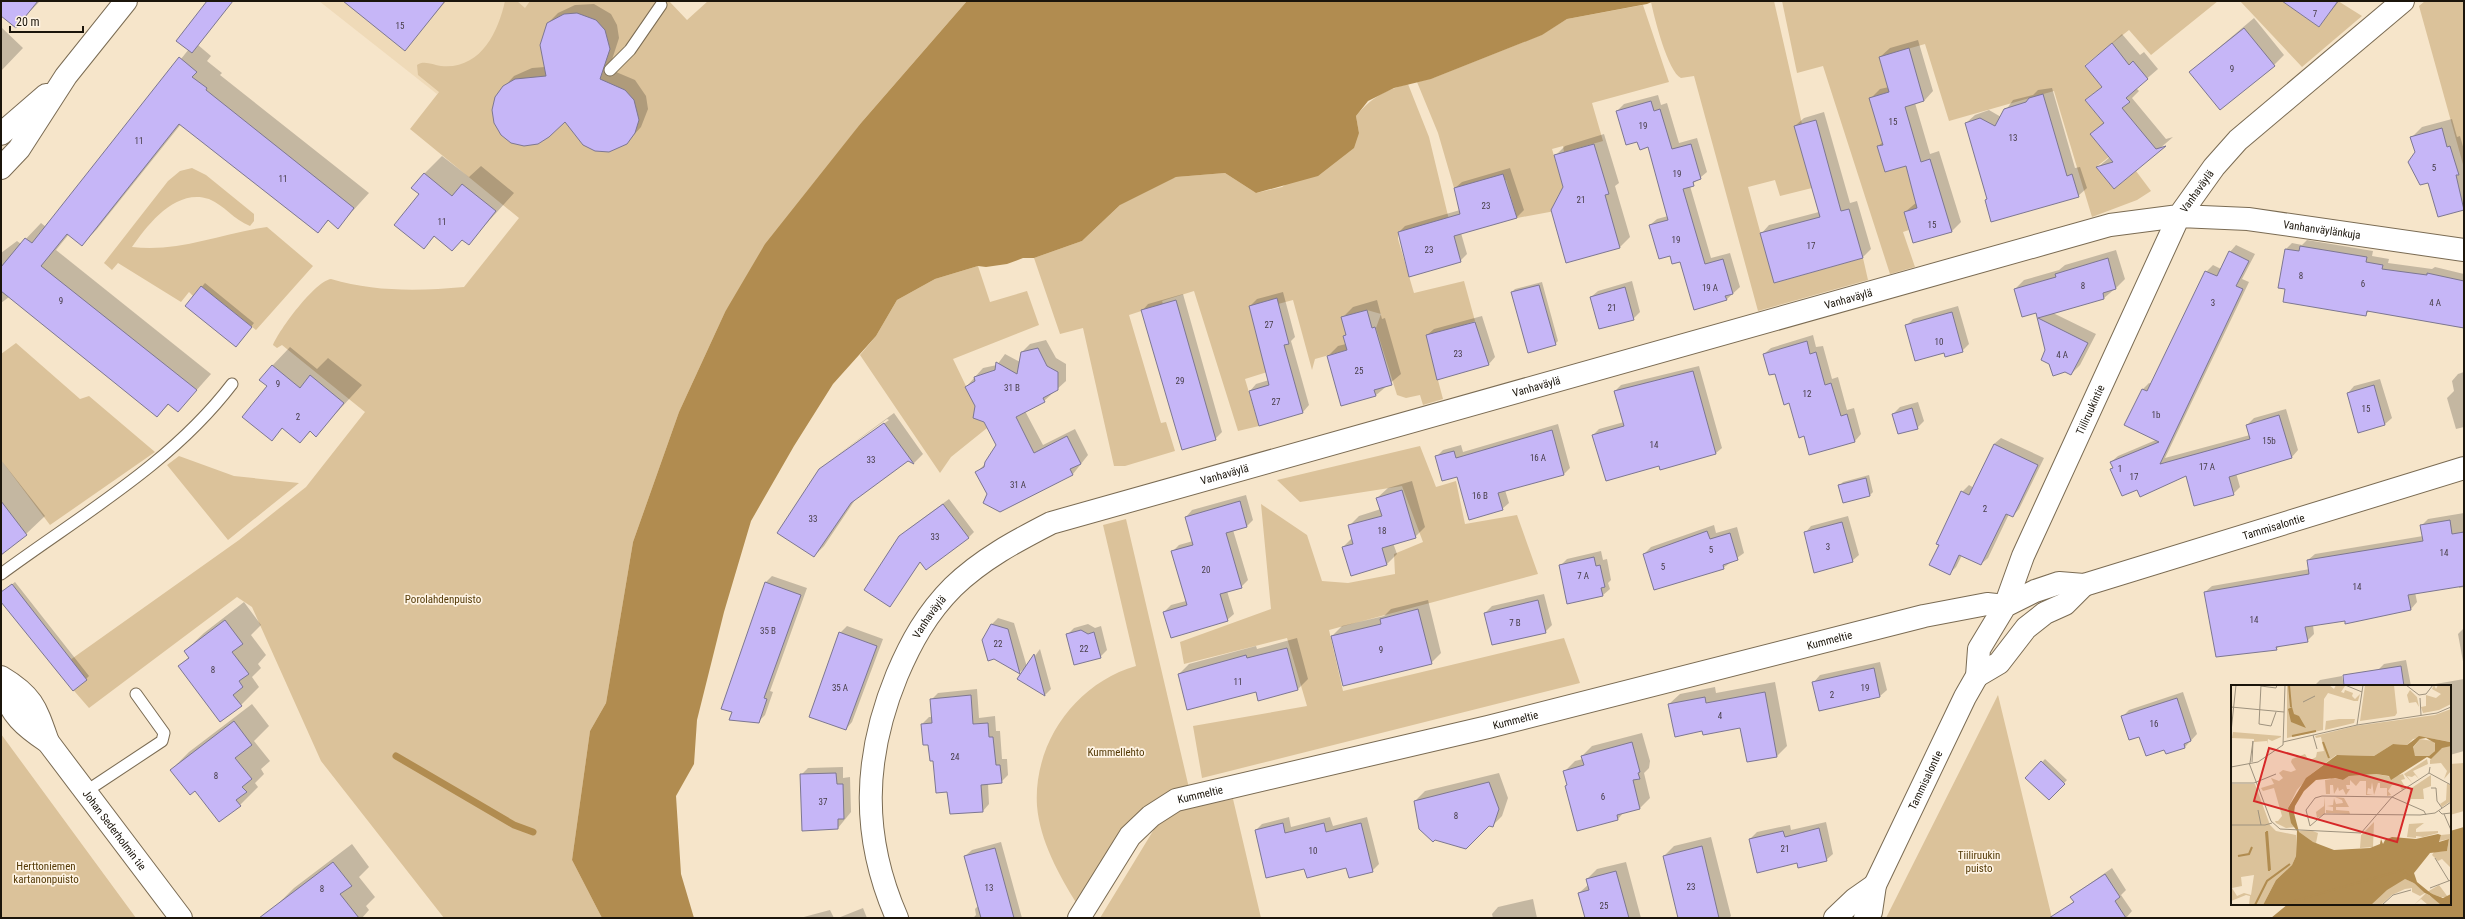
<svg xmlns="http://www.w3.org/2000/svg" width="2465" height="919" font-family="'Roboto Condensed',sans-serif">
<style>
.built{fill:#efdab8}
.green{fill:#dbc29a}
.water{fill:#b18c50}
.shadow{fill:#0003}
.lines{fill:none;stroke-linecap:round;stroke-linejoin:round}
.stream{stroke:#b18c50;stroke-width:7}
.building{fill:#c6b6f7;stroke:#7d7791}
.service-casing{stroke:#7a6b53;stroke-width:13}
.minor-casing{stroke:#7a6b53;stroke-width:24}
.tertiary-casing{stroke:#7a6b53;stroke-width:24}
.secondary-casing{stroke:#7a6b53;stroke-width:24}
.service{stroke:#fff;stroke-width:11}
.minor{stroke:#fff;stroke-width:22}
.tertiary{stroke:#fff;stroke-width:22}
.secondary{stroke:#fff;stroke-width:22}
.labels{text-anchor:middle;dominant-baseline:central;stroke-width:3.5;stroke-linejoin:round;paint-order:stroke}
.number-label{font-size:9px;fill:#463d46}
.street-label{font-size:11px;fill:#1b150b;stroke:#fef3e3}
.park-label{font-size:11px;fill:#553b08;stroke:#fef3e3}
.inset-river{fill:none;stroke:#b18c50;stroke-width:2}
.inset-road{fill:none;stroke:#9e927e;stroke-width:1}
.view{fill:#d62828;fill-opacity:0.15;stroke:#d62828;stroke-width:2}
.inset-edge{fill:none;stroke:#1b150b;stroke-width:2}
</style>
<rect width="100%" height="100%" fill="#f6e5ca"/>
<path class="built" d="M319 1H530L519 22 437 94Z"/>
<path class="green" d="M505 1H517L525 8 530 1H669L687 20 708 1H967L861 123 725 312 679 412 633 542 606 703 590 731 572 860 602 918H444L321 761 252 607 237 597 89 708 56 670 239 540 306 487 365 412 282 345 277 348 273 345C279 330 315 281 331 279 374 292 420 291 464 287L519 218 410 129 439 92 418 75 417 65C424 60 433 65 441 66 480 70 498 33 505 1Z
M1654 1H1774L1802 124 1794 126 1812 188 1780 196 1775 180 1748 187 1774 283 1863 258 1868 280 1758 311 1694 76 1681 78C1668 72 1654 17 1651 2Z
M1782 1H2218L2151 55 2129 30 2085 65 2102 87 2085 100 2104 123 2090 134 2109 157 2096 167 2114 189 2136 171 2151 191 2137 200 2092 217 2054 91 1949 121 1925 44 1879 57 1889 92 1870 98 1883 145 1877 146 1885 172 1906 166 1917 208 1904 212 1909 230 1903 232 1915 267 1890 274 1823 66 1797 73Z
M2240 1H2282L2319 27 2338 1 2362 16 2302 67Z
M2425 1H2464V168L2419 6Z
M1643 5 1669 82 1592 103 1603 141 1564 152 1563 146 1552 149 1565 193 1559 194 1554 205 1555 211 1517 218 1506 180 1469 184 1454 188 1438 133 1417 82 1433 78 1541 35 1567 19Z
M1408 84 1429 137 1450 224 1413 228 1398 232V239L1414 293 1464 281 1475 321 1461 326 1462 330 1426 335 1443 399 1423 405 1420 395 1406 398 1397 395 1376 328 1381 314 1367 310 1342 317 1346 335 1343 336 1347 350 1315 359 1312 370 1293 300 1278 304 1276 299 1249 306 1261 351 1274 370 1245 379 1259 426 1238 431 1194 291 1162 301 1163 304 1129 315 1161 423 1166 422 1175 451 1125 466H1114L1083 328 1060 334 1034 258 1082 241 1120 205 1110 196 1176 177 1225 173 1256 193 1282 187 1359 133 1356 116C1371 98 1385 90 1408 84Z
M192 168 206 175 254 214V221L250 226C234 220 224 205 209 199 176 188 148 224 132 247 178 253 222 233 267 227L313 266 256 330 201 286 193 296 189 292 181 302 118 263 112 270 104 263 168 181 180 171Z
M978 266 990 302 1027 291 1039 325 953 359 977 409 976 419 983 420 987 428 951 457 940 473 860 355 876 336 897 300 935 279Z
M16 343 80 399 89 396 155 452 50 525 1 460V354Z
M1420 446 1436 487 1456 481 1465 524 1517 515 1538 574 1329 630 1343 691 1564 638 1580 683 1202 778 1193 726 1307 706 1287 638 1184 664 1180 642 1271 609 1261 504 1307 535 1322 581 1348 583 1395 574 1394 554 1423 542 1402 486 1300 502 1277 480Z
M179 456 234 476 299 483 228 540 167 465Z
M1126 519 1189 788 1077 904C1059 875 1040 841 1037 806 1033 743 1076 683 1136 666L1103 525Z
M1998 695 2052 918H1886Z
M1 734 136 918H1Z
M2464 763V811L2450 815V764Z
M1233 799 1261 918H1100L1156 826 1183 809Z"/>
<path class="water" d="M967 1H1654L1647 4 1567 19 1542 35 1431 79 1394 88 1368 101 1356 116 1359 133 1354 148 1318 176 1256 193 1225 173 1176 177 1120 205 1082 241 1034 258H1023L1007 264 986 267 978 266 935 279 897 300 876 336 833 384 794 446 751 521 724 612 697 720 694 764 676 796 681 874 694 918H602L572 860 590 731 606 703 633 542 679 412 725 312 765 244 861 123Z
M2464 827V918H2271L2288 904H2450V831Z"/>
<path class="shadow" d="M1 1H40L16 26 1 14Z
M208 1H232L198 45 211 56 207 61 222 73 220 75 369 193 338 227 329 220 317 232 181 124 97 229 82 245 69 234 56 250 211 374 178 411 169 404 157 416 9 297 1 303V253L17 241 21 244 41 223 46 227 189 49Z
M344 1H446L405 49Z
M2284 1H2339L2319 26Z
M594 4 611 14 617 25 619 38 609 69 635 80 646 96 648 109 641 127 631 138 565 120 504 87 514 76 532 68 545 67 548 23 558 13 575 5Z
M2254 18 2284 55 2274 65 2190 72Z
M1 27 23 48 1 71Z
M2122 34 2140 55 2144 52 2158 69 2136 88 2139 91 2132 98 2166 139 2173 137 2114 188 2098 167 2110 157 2091 134 2104 122 2087 100 2103 86 2086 66Z
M1918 40 1933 91 1924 101 1915 103 1930 154 1939 151 1961 222 1952 231 1913 242 1905 212 1917 202 1906 165 1878 146 1883 142 1871 98 1880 89 1889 87 1880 57 1890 48Z
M2052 88 2075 168 2080 167 2087 188 2078 196 1986 200 1988 198 1966 123 1975 115 1989 110 2001 117 2013 100 2033 95 2038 90Z
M1658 95 1661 105 1667 103 1679 143 1697 138 1707 172 1690 186 1711 258 1730 253 1740 287 1726 300 1681 261 1671 255 1650 225 1657 219 1668 216 1648 146 1638 141 1617 111 1624 104Z
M1824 112 1850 203 1857 201 1871 249 1862 258 1761 234 1769 225 1819 212 1795 126 1804 118Z
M2452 119 2457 137 2460 136 2464 150V209L2439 216 2429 181 2412 137 2422 127Z
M1604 134 1619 183 1615 186 1630 237 1620 247 1567 262 1564 188 1555 156 1565 146Z
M442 156 469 177 481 166 514 193 468 244 463 239 435 236 423 247 421 194 424 174Z
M1510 168 1524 210 1517 217 1461 233 1467 254 1460 261 1399 232 1405 226 1460 210 1455 188 1462 182Z
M2307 240 2373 251 2372 256 2389 259 2388 263 2432 269 2435 267 2464 274V328L2369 311 2365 315 2287 288 2286 249 2292 243 2302 245Z
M2236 245 2255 254 2242 279 2249 282 2165 458 2250 435 2247 425 2254 418 2286 409 2298 450 2292 457 2236 473 2240 487 2233 494 2187 475 2137 488 2112 469 2113 467 2111 462 2118 456 2156 440 2143 389 2149 383 2152 384 2206 272 2213 265 2221 269 2230 252Z
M2116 250 2125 279 2116 288 2104 298 2053 313 2096 334 2080 365 2071 374 2047 350 2036 312 2015 289 2024 280 2059 270 2065 265Z
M1632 281 1640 312 1633 319 1591 297 1598 291Z
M1542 282 1558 341 1555 344 1512 292 1515 289Z
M205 283 254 323 239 342 186 305Z
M1283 292 1295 337 1291 341 1309 405 1303 412 1250 391 1256 384 1269 380 1250 306 1257 299Z
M1183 294 1222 432 1215 439 1142 311 1148 304Z
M1377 300 1382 319 1385 318 1401 374 1375 396 1328 356 1338 346 1346 344 1344 336 1347 333 1343 317 1353 307Z
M1958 306 1969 344 1962 351H1945L1906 326 1913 319Z
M1482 316 1495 357 1489 364 1427 335 1434 329Z
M1813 335 1816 347 1823 346 1832 379 1838 377 1847 410 1854 408 1861 434 1855 441 1810 454 1804 435 1790 402 1764 354 1771 348Z
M1046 340 1056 358 1066 364V381L1044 401 1025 411 1043 445 1075 429 1088 455 1073 474 1000 511 977 472 986 463 997 445 966 387 983 368 997 365 1005 354 1020 362 1022 352 1030 344Z
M290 347 317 369 328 358 362 385 316 435 311 431 300 441 283 428 271 439 269 386 272 366Z
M1699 366 1722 448 1716 453 1660 465 1593 435 1599 429 1624 422 1615 391 1621 385Z
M2464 372V427L2456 429 2447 398 2454 391 2452 381 2458 374Z
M2380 379 2392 418 2385 424 2359 432 2348 393 2354 386Z
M1918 402 1924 421 1917 428 1893 414 1900 407Z
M894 413 923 454 914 463 908 460 857 497 824 546 814 556 820 470 889 420 887 419 829 461Z
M1558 424 1570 468 1564 474 1505 490 1509 503 1502 509 1458 476 1436 457 1443 450 1461 445 1463 452Z
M2001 438 2044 458 2019 509 2013 516 2009 514 1988 558 1981 564 1962 555 1956 567 1949 574 1962 492 1969 485 1974 488 1994 444Z
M1 460 45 516 26 534 3 552 1 549Z
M1869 475 1873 492 1870 495 1840 485 1843 482Z
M1412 481 1425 527 1415 537 1393 543 1397 554 1387 564 1343 547 1352 538 1349 526 1359 516 1381 509 1377 498 1388 488Z
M1246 495 1253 520 1247 526 1233 530 1248 580 1241 587 1227 591 1234 614 1227 620 1164 612 1171 605 1186 601 1172 552 1179 545 1193 541 1186 517 1192 510Z
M949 499 974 532 968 538 921 561 890 605 906 531Z
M2464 513V587L2459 588V585L2415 592 2417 602 2411 609 2313 625 2314 634 2307 641 2280 646 2276 649 2205 592 2212 586 2310 569 2308 560 2315 554 2423 536 2421 526 2428 519Z
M1848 516 1859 555 1852 561 1805 533 1811 526Z
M1714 525 1716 533 1737 527 1744 553 1723 568 1644 554 1651 547Z
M1601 551 1603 560 1607 559 1611 580 1608 583 1610 589 1603 595 1567 603 1560 566 1567 559Z
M772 576 807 588 770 691 773 692 765 715 758 722 733 712 766 582Z
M15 582 89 676 86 679 1 600V593Z
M1544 594 1552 625 1545 632 1485 613 1492 606Z
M1428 600 1441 653 1431 663 1332 636 1342 626 1384 616 1391 609Z
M244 602 261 625 251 635 266 655 258 664 261 668 252 677 259 687 241 705 179 666 190 656 185 651 204 633Z
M998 618 1014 623 1027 667 1040 649 1051 689 1045 695 1019 678 1025 668 1020 672 994 658 992 624Z
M1088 624 1095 628 1101 626 1107 650 1100 657 1067 635 1074 628Z
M847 626 883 639 852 722 846 729 840 633Z
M2464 628V667L2458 634Z
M1297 638 1308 679 1298 689 1259 699 1256 691 1179 674 1189 664 1256 646 1257 649Z
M2406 660 2411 686H2381L2378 670 2384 664Z
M1880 662 1887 690 1880 696 1820 710 1814 682 1820 675Z
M2342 676 2344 686H2314L2320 680Z
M2464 679V751L2450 755V686H2424Z
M1775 682 1787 746 1777 756 1748 761 1741 727 1703 730 1669 704 1680 694 1715 687 1716 693Z
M977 689 979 718 995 716 996 731H1000L1002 759H1007L1008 775 1001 782 988 783 989 804 983 811 948 791 934 760 922 724 929 717H933L931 700 938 693Z
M2183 692 2197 734 2185 747 2166 753 2165 748 2140 735 2122 717 2129 710Z
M252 704 269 726 254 741 270 761 261 769 264 774 255 783 258 787 240 805 195 789 171 770 189 752Z
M1642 733 1650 761 1649 768 1644 773 1650 798 1640 808 1624 812 1618 819 1578 829 1565 771 1575 761 1583 759 1582 756 1592 746Z
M2045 759 2067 780 2049 799 2027 778Z
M843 767V778L850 777 851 812 838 828 801 775 808 768Z
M1499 773 1508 798 1502 816 1492 826 1415 801 1425 791Z
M1289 817 1291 827 1330 817 1333 826 1367 817 1379 864 1372 871 1347 867 1305 868 1256 830 1262 824Z
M1826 822 1833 854 1826 860 1798 862 1750 839 1757 832 1790 825 1791 830Z
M1711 837 1731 916 1729 918H1679L1664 856 1674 846Z
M1001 842 1022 918H973L976 915 975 909 979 905 965 856 972 850Z
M352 844 369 867 359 877 375 897 366 906 369 910 362 918H286L276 906 294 888Z
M1626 862 1641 918H1586L1579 893 1589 884 1587 879 1597 869Z
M2112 868 2126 890 2121 895 2132 911 2126 918H2071L2065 909 2074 901 2071 897Z
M1533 899 1537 918H1493L1492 914 1498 907Z
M863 908 867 918H838Z
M830 910 834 918H800Z"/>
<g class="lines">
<path class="stream" d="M396 756 514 825 533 832"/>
</g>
<path class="building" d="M1 1H38L16 28 1 16Z
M207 1H233L192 53 176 41Z
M343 1H445L405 51Z
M2282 1H2338L2319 27Z
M577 13 596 20 605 30 610 49 600 79 625 90 634 100 639 120 635 133 627 144 609 152 595 151 583 145 565 122 549 137 538 144 524 146 511 143 501 135 494 123 492 110 495 97 503 86 515 79 546 76 540 45 547 23 564 14Z
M2244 28 2275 66 2220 110 2189 72Z
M2112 43 2129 65 2133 61 2148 79 2126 98 2130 102 2122 108 2156 149 2166 146 2114 189 2096 167 2113 162 2090 134 2104 123 2085 100 2102 87 2085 66Z
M1909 48 1924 101 1905 107 1921 162 1930 159 1952 232 1913 243 1904 212 1917 208 1906 166 1885 172 1877 146 1883 145 1869 98 1889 92 1879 57Z
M179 57 197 72 192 77 207 88 206 90 354 208 338 229 328 220 318 233 179 124 82 246 67 234 41 266 197 390 178 412 168 404 157 417 1 291V267L25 238 32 243Z
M2043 94 2067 176 2072 174 2079 197 1991 222 1985 200 1987 199 1965 123 1980 118 1995 126 2004 109 2026 102 2029 98Z
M1651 101 1654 111 1660 109 1672 149 1691 144 1701 179 1693 182 1694 186 1683 189 1705 264 1723 259 1733 294 1725 296 1727 300 1694 310 1680 262 1672 264 1670 256 1659 259 1649 225 1668 220 1648 147 1640 150 1637 142 1626 145 1616 111Z
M1816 120 1841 211 1849 209 1863 258 1774 283 1760 233 1820 217 1794 126Z
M2442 128 2447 147 2450 146 2459 175H2456L2464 210 2438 217 2428 183 2420 185 2408 162 2415 152 2410 137Z
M1594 144 1609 194 1605 195 1620 248 1566 263 1551 210 1563 187 1554 155Z
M424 173 452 196 462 184 496 211 469 245 462 240 452 251 434 236 424 249 394 225 419 194 411 188Z
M1503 174 1517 218 1454 236 1461 262 1409 277 1398 232 1460 214 1454 188Z
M2300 246 2367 257 2366 262 2383 265 2382 269 2427 275V273L2464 281V328L2367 311 2366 316 2283 302 2285 289 2278 288 2285 249 2299 251Z
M2229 251 2249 261 2236 286 2243 289 2160 464 2250 439 2246 425 2279 415 2292 458 2229 477 2234 495 2194 506 2186 476 2140 497 2137 490 2122 496 2110 469 2113 468 2110 462 2159 442 2124 425 2142 389 2147 391 2205 271 2217 276Z
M2108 258 2116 289 2103 293 2104 299 2038 318 2088 343 2071 375 2065 372 2053 376 2049 364 2041 360 2045 350 2036 313 2022 317 2014 289 2056 277 2055 274Z
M1539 285 1556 345 1528 353 1511 292Z
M201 286 252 327 236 347 185 306Z
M1625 287 1634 320 1599 329 1590 297Z
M1277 298 1289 344 1284 345 1303 413 1259 426 1249 391 1269 385 1249 306Z
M1176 300 1216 440 1182 450 1141 310Z
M1367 310 1372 328 1375 327 1392 385 1374 390 1376 396 1341 406 1327 356 1347 350 1343 336 1346 335 1341 317Z
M1952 312 1963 352 1945 357 1944 353 1915 361 1905 325Z
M1475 322 1489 365 1437 380 1426 335Z
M1807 341 1810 354 1816 352 1825 385 1831 383 1841 416 1847 414 1855 442 1809 455 1804 436 1799 438 1789 403 1784 405 1775 374 1769 375 1763 354Z
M1038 348 1047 366 1058 372V390L1043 398 1045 402 1016 417 1034 453 1067 436 1081 464 1070 469 1073 475 1000 512 983 503 987 494 975 472 984 467 985 462 996 445 984 422 973 418 975 406 965 387 975 381 974 377 995 370 996 362 1017 374 1021 352Z
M272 365 300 388 310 375 344 403 316 437 310 431 300 443 282 428 272 441 242 417 267 386 259 380Z
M1693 371 1716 454 1660 470 1659 466 1606 481 1592 435 1624 426 1614 391Z
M2374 385 2385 425 2358 433 2347 393Z
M1912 408 1918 429 1898 434 1892 414Z
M884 423 914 464 908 461 851 503 814 557 777 533 819 469Z
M1552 430 1564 475 1498 493 1503 510 1469 520 1457 477 1442 481 1435 456 1454 451 1456 458Z
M1994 444 2038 465 2013 517 2006 514 1981 565 1959 555 1950 575 1929 565 1939 545 1936 544 1961 491 1969 495Z
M1866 478 1870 496 1843 503 1838 485Z
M1402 490 1416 538 1382 548 1387 565 1351 576 1342 547 1353 544 1348 525 1382 516 1376 498Z
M1 501 27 535 1 555Z
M1240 501 1247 527 1226 533 1242 588 1220 594 1228 621 1171 638 1163 612 1187 605 1171 551 1193 545 1185 517Z
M943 504 969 538 926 570 920 562 890 607 864 590 899 536Z
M2450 520 2452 534 2464 532V586L2408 595 2411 610 2345 624V621L2305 627 2308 642 2276 647 2277 650 2216 657 2204 592 2309 574 2307 560 2423 541 2420 525Z
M1842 522 1853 562 1814 573 1804 532Z
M1707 531 1710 539 1730 533 1738 560 1723 565 1724 569 1654 590 1643 554Z
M1594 557 1596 566 1600 565 1605 587 1601 588 1603 596 1567 604 1559 565Z
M765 582 801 595 764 698 767 699 759 723 729 720 732 712 721 709Z
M12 584 87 680 73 691 1 602V592Z
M1538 600 1546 633 1492 645 1484 613Z
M1418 609 1432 664 1343 686 1331 636 1381 624 1380 619Z
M225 620 243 644 232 652 249 674 239 681 243 687 233 695 242 706 220 722 178 666 189 658 184 651Z
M991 624 1008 629 1020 674 994 659 988 661 982 640Z
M1081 630 1088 634 1094 632 1101 658 1074 665 1066 634Z
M839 632 877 646 846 730 809 717Z
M1287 648 1298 690 1258 701 1256 692 1187 710 1178 674 1246 655 1247 658Z
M1034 654 1045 696 1017 679Z
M2401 666 2404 686H2344L2343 675Z
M1874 668 1880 697 1819 711 1812 682Z
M1765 692 1777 757 1747 762 1740 728 1703 735 1702 731 1675 737 1668 704 1705 697 1706 703Z
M971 695 973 724 988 723 989 737H993L996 765H1000L1002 783 981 785 983 812 950 814 947 792 936 793 933 761H930L928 745H923L921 724 932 723 930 699Z
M2177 698 2191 741 2184 744 2185 748 2166 754 2164 750 2146 756 2139 737 2129 740 2121 716Z
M234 721 252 745 235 758 252 779 242 787 247 792 236 800 241 806 219 822 195 791 190 795 170 770Z
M1632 742 1640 772 1638 773 1640 779 1633 780 1640 809 1617 815 1618 820 1577 831 1565 786 1567 785 1563 771 1584 765 1581 756Z
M2041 761 2065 784 2049 800 2025 778Z
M836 773 837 784H843L844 819H838V829L802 831 800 774Z
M1489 782 1499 809 1493 827 1489 826 1466 849 1435 840 1433 842 1419 829 1414 801Z
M1283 823 1285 833 1324 823 1326 832 1361 823 1373 872 1349 878 1346 868 1307 878 1304 869 1266 878 1255 830Z
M1819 828 1827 861 1798 868 1797 863 1757 873 1749 839 1783 831 1785 837Z
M1702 846 1719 918H1678L1663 856Z
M995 848 1014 918H981L964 856Z
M333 862 352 886 340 894 359 918H259Z
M1616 871 1629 918H1585L1578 893 1589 890 1586 879Z
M2105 874 2120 897 2115 901 2126 918H2049L2074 902 2070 897Z"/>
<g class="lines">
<defs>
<path id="service" d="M610 70 630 50 661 5
M1 574C81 515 171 464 232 384
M85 792 162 741 164 733 136 694"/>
<g id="minor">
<path id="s1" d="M2005 606 2023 556 2179 216 2248 219 2464 250"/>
<path id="s2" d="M897 918C861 836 863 758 897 675 911 642 927 613 953 587 982 559 1016 541 1051 523L2110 225 2179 216 2214 167 2238 140 2403 1"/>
<path id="s3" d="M1079 918 1130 836 1151 816 1176 800 1488 727 1924 616 1987 604 2005 606"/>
</g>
<g id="tertiary">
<path d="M1977 676 1999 663 2026 628 2045 613 2065 604 2084 585"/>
<path d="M1 677C33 696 36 708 48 742"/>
<path id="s4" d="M1 686C11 715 24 726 48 742L181 918"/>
<path d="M1835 918 1855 899 1875 885"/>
<path id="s5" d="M1865 918 1871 912 1875 885 1965 697 1977 676 1979 649 2005 606 2035 591 2059 583 2084 585 2464 468"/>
</g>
<path id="secondary" d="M1 134 46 95
M1 168 19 149 66 76 126 1"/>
</defs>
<use href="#service" class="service-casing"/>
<use href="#minor" class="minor-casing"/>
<use href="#tertiary" class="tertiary-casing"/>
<use href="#secondary" class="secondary-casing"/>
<use href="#service" class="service"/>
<use href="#minor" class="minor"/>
<use href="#tertiary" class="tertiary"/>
<use href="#secondary" class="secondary"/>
</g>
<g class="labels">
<g class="number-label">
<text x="2315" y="14">7</text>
<text x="400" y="26">15</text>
<text x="2232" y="69">9</text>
<text x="1893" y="122">15</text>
<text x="1643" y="126">19</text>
<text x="2013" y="138">13</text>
<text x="139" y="141">11</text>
<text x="2434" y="168">5</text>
<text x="1677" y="174">19</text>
<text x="283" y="179">11</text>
<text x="1581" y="200">21</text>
<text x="1486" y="206">23</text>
<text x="442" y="222">11</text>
<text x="1932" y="225">15</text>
<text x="1676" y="240">19</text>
<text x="1811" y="246">17</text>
<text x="1429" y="250">23</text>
<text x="2301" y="276">8</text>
<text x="2363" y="284">6</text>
<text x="2083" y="286">8</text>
<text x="1710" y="288">19 A</text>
<text x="61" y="301">9</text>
<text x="2213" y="303">3</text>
<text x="2435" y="303">4 A</text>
<text x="1612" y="308">21</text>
<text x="1269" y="325">27</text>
<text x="1939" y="342">10</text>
<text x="1458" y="354">23</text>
<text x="2062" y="355">4 A</text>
<text x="1359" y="371">25</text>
<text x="1180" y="381">29</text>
<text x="278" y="384">9</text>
<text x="1012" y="388">31 B</text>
<text x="1807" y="394">12</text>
<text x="1276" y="402">27</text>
<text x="2366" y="409">15</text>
<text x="2156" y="415">1b</text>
<text x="298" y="417">2</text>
<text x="2269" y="441">15b</text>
<text x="1654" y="445">14</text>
<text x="1538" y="458">16 A</text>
<text x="871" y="460">33</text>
<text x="2207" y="467">17 A</text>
<text x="2120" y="469">1</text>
<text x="2134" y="477">17</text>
<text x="1018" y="485">31 A</text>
<text x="1480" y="496">16 B</text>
<text x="1985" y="509">2</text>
<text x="813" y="519">33</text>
<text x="1382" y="531">18</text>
<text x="935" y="537">33</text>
<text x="1828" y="547">3</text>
<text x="1711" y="550">5</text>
<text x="2444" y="553">14</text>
<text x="1663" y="567">5</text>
<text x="1206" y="570">20</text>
<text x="1583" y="576">7 A</text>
<text x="2357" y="587">14</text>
<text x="2254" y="620">14</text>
<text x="1515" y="623">7 B</text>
<text x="768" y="631">35 B</text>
<text x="998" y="644">22</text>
<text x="1084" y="649">22</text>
<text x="1381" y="650">9</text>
<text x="213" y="670">8</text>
<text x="1238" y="682">11</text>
<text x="840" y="688">35 A</text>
<text x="1865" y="688">19</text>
<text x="1832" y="695">2</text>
<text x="1720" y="716">4</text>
<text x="2154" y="724">16</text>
<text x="955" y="757">24</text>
<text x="216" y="776">8</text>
<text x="1603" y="797">6</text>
<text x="823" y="802">37</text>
<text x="1456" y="816">8</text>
<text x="1785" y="849">21</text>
<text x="1313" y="851">10</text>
<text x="1691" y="887">23</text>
<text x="989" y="888">13</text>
<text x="322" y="889">8</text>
<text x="1604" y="906">25</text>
</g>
<g class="street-label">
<text stroke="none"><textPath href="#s2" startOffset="1673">Vanhaväylä</textPath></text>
<text stroke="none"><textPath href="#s1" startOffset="571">Vanhanväylänkuja</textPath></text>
<text stroke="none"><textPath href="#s2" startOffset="1301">Vanhaväylä</textPath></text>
<text stroke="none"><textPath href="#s2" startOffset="977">Vanhaväylä</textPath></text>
<text stroke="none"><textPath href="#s1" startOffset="214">Tiiliruukintie</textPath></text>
<text stroke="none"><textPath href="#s2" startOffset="653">Vanhaväylä</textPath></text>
<text stroke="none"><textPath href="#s5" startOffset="628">Tammisalontie</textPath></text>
<text stroke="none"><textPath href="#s2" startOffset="317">Vanhaväylä</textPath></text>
<text stroke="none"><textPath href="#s3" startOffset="828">Kummeltie</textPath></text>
<text stroke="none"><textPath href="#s3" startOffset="504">Kummeltie</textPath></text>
<text stroke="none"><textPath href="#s5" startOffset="152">Tammisalontie</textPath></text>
<text stroke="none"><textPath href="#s3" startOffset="180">Kummeltie</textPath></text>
<text stroke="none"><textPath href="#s4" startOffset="185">Johan Sederholmin tie</textPath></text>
</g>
<g class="park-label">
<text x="443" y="599">Porolahdenpuisto</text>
<text x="1116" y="752">Kummellehto</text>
<text x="1979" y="855">Tiiliruukin<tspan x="1979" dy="13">puisto</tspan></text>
<text x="46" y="866">Herttoniemen<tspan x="46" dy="13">kartanonpuisto</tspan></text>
</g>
</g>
<g transform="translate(2231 685)">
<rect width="220" height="220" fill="#f6e5ca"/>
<path d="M56 0H98L103 4 105 0H112L114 1 110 7 113 8 114 5 122 8 121 11 124 14 129 9 127 16H123L97 8 93 14 92 45 56 53ZM134 0H163L166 28 164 31 129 36ZM203 0 205 4 207 0H220V19L208 25 192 28 190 22 195 21V10L205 13 210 9 201 4ZM179 5 186 12 188 22 185 17 178 18 176 10ZM220 24V57L192 52 182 54 176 60 162 59 143 71 105 70 79 90 66 105 57 123 65 142 55 143 45 138 44 136H47L51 131 43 103 32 106 30 103 43 99 40 93 48 96 52 93 48 88 52 85 60 87 65 85 60 77 61 74 74 69 78 76 85 72 86 67 93 66 90 52 85 53 84 51 124 41 204 30ZM108 34H124L123 38 94 45 95 36ZM2 47 50 51V52L41 56 37 54 36 59V56L23 57V54L1 53ZM189 54 202 56 205 60 204 66 198 71H184L181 64ZM220 60V86L213 94 216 86 210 78 199 79V75L211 62ZM196 74 197 79 182 86 188 94 184 90 181 92 176 91 182 99 173 89ZM145 89 161 92 172 89 174 94 170 95 173 100 170 101 175 103 171 105 168 100H161L157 106 160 110 156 111V103H149V98H147L143 110 141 97 140 104 137 103 136 109 142 110H135V96H129L125 101 119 95V100H115L116 104H119L115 110 112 104 108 106 107 102 103 109 102 100H99V109H95L94 95 100 94 98 92 112 95 118 91ZM200 90V101L192 104 193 114H180L178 118 179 104ZM216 98 220 101V116L211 122 209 119 215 115ZM0 99H24L39 140 45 146 65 150V171L61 180 45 195 32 220H18L19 211 15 210 0 216ZM23 190 20 210 13 208 6 211 1 203 11 201 10 192ZM94 112V129L86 133 85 127 93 121ZM104 112 113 113 118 122H105V125L118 126 119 129 95 128V125L102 126V122L96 121 102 120 103 113 105 119 112 118 111 115ZM143 137 142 162 129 163 130 150ZM193 138 185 144V147L207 146V148L192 152 185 151V153L176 152 178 139ZM79 145 87 148 85 158 93 163 87 172 67 146ZM220 149V183L211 174 207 176 201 170 203 167 216 166 218 154 208 156 210 150ZM168 191 185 199 194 208 189 211 181 207V203L174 204 161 210 150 220H121ZM208 200 217 212H208L196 207ZM195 208 206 216 210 220H197L190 214 183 220Z" fill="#dbc29a" fill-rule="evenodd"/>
<path d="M61 22 63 29 68 31 75 43 60 37 57 24ZM188 51 219 57 220 61 211 63 200 74 196 72 160 95 158 91 145 89 118 91 112 95 104 93 85 95 73 106 64 121 63 128 68 147 82 157 103 165 139 163 149 159 150 154 152 159 154 155 161 152 185 154 207 149 210 150 208 157 218 154 216 166 199 168 183 188 186 197 202 210 212 213 220 209V220H210L185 199 174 194 156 205 140 220H32L45 195 61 180 65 171 66 146 60 138 57 123 75 93 106 70 143 71 162 59 176 60ZM195 53 204 58V66L198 71H184L182 62 189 54Z" fill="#b18c50" fill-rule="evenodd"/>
<path class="inset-river" d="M58 0 60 22M61 51 85 46M92 57 98 73M36 146 39 185M35 147 38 186M7 171 18 169 21 162M24 220 36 196 59 179M49 220 171 185 194 207 220 218"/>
<path class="inset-road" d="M30 0 28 39 40 41 45 27M114 0 131 7M175 0 188 10 195 9 202 0M30 1 45 3 46 0M189 13 190 30M72 17 84 11M0 22 53 27M126 40 206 28 220 22M126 40 132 0M0 47 5 0M82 50 86 64M52 57 126 40M18 78 40 136 49 144 130 148 161 112 193 126 195 130M19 78 22 56 21 77M0 82 27 77 52 60 54 0M198 88 220 100M0 98H23L45 89M200 103H205L206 116 211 123M27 125 30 140M208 126 211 129 220 128M213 129 220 145M0 140H34L41 138M79 141 75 125 84 113 91 111 161 112 198 88 199 82M79 141 93 129 189 130 204 128 220 117M204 173 218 196M199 203 220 195M151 220 162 210 180 205"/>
<path class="view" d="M38 63 181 104 166 157 23 116Z"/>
<rect width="220" height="220" class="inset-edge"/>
</g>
<rect width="2465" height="919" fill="none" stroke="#1b150b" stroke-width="4"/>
<path d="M10 26v6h73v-6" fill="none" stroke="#1b150b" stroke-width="2"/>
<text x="16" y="26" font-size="12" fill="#1b150b" stroke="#fef3e3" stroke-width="3" paint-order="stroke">20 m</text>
</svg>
